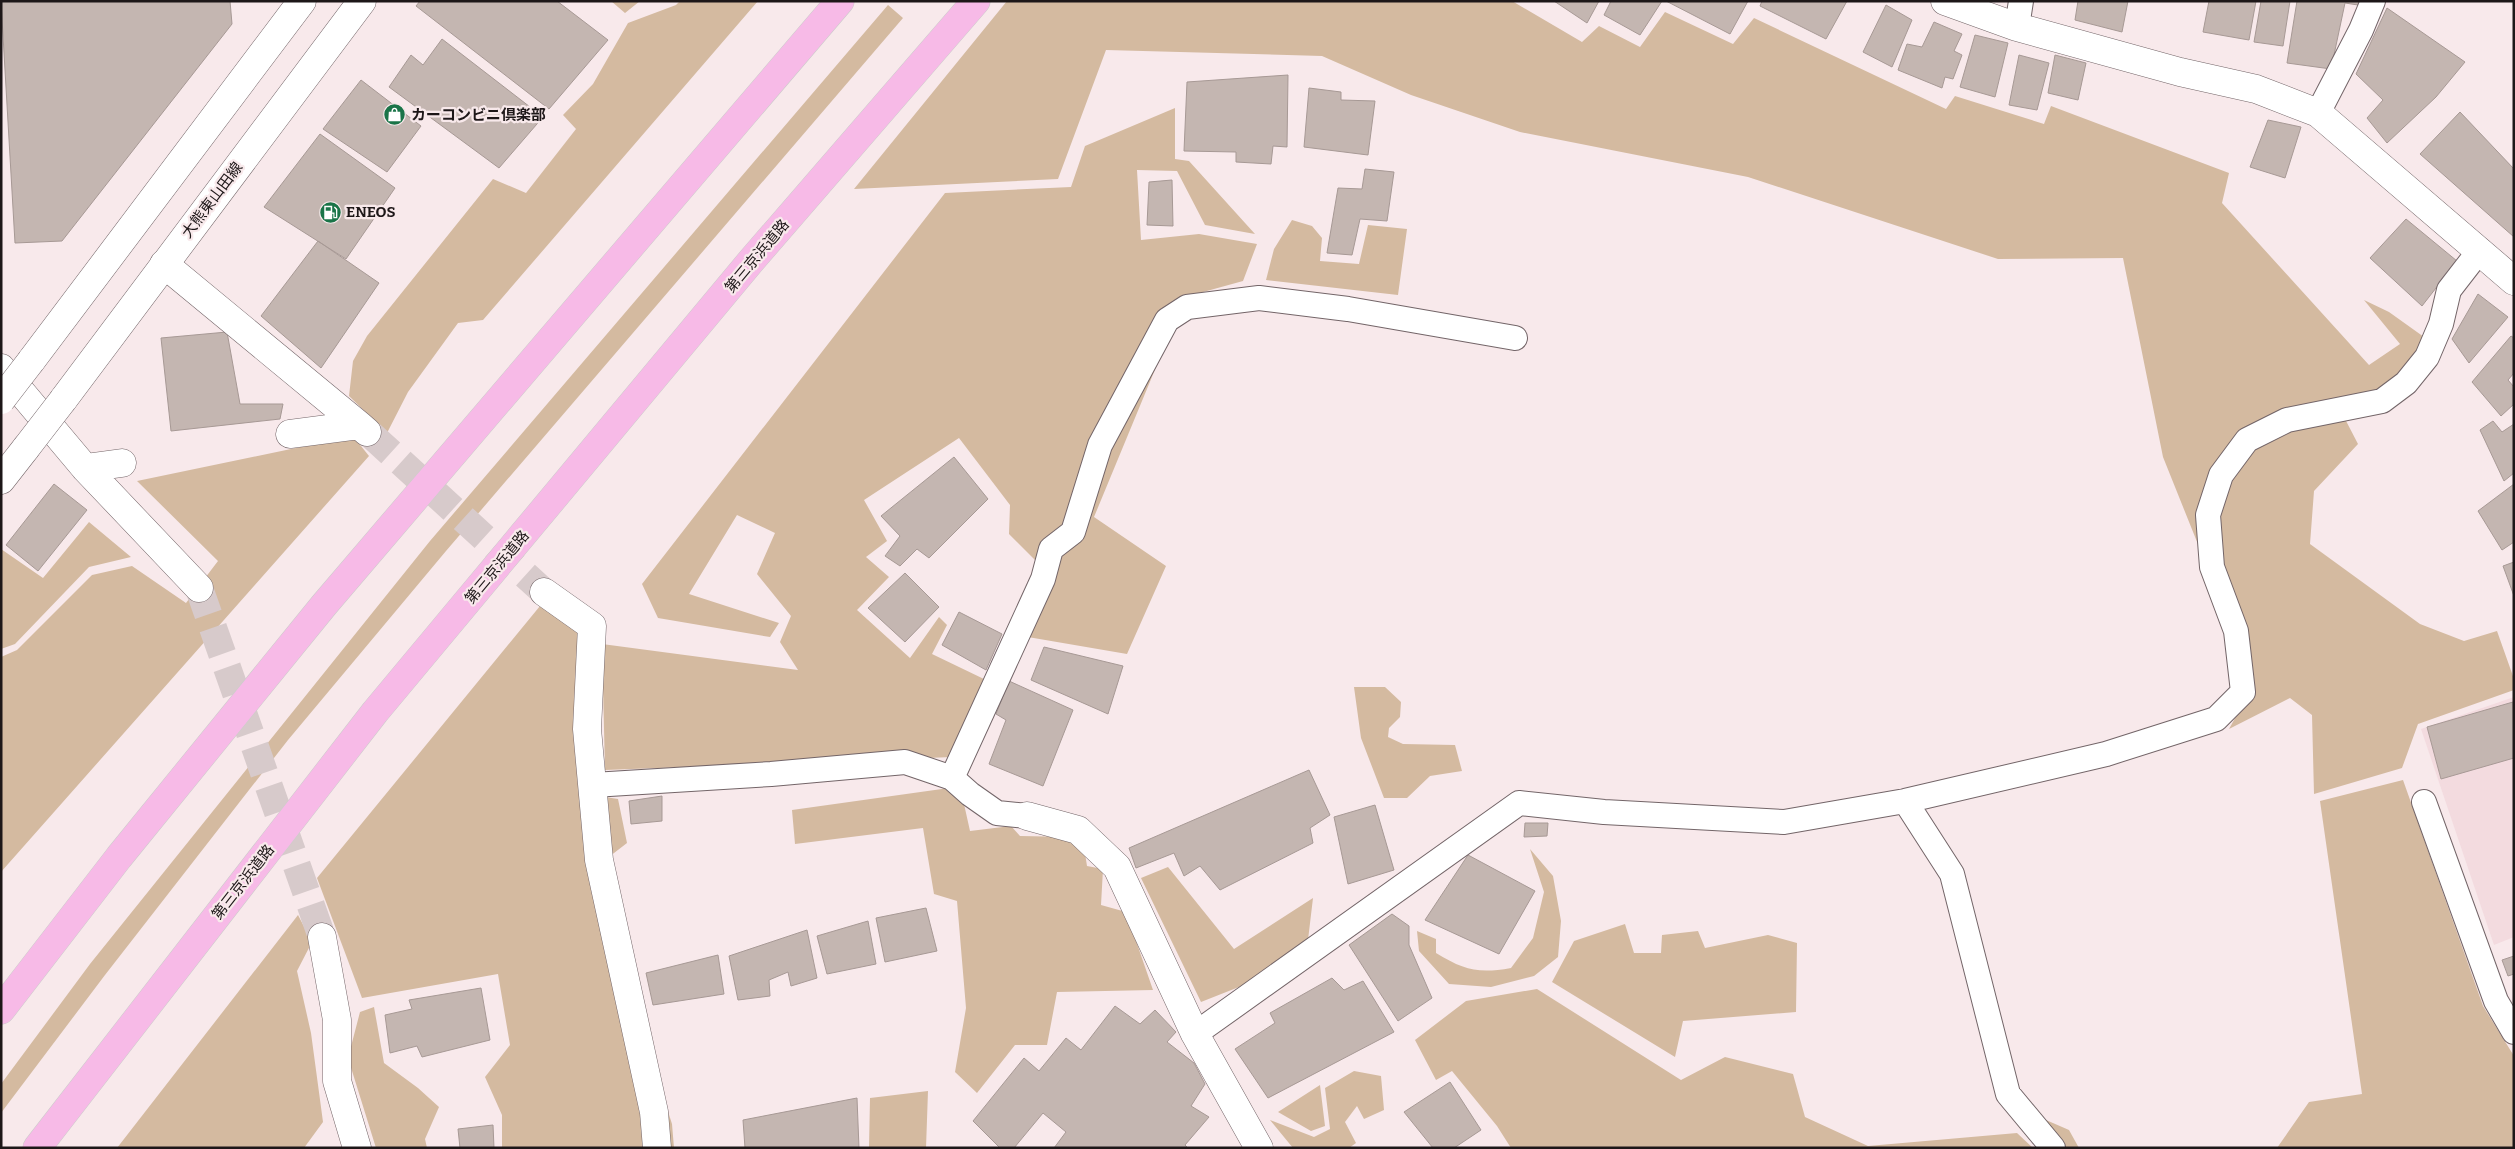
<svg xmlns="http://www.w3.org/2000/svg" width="2515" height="1149" font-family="Bitter,'Noto Sans JP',serif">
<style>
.built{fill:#f3dbdf}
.green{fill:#d4baa0}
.building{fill:#c4b6b1;stroke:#a79995}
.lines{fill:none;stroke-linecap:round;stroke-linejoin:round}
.minor-tunnel{stroke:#d7cacb;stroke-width:28;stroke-dasharray:28 14;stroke-linecap:butt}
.service-casing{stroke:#736568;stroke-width:26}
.minor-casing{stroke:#736568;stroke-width:29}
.tertiary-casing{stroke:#736568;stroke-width:29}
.motorway-casing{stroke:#cdcccc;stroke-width:29}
.service{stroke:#fff;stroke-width:24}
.minor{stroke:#fff;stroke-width:28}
.tertiary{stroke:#fff;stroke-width:28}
.motorway{stroke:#f7bae7;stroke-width:28}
.tertiary-bridge-casing{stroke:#736568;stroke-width:29;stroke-linecap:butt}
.tertiary-bridge{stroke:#fff;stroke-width:28}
.labels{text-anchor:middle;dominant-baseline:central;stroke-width:4.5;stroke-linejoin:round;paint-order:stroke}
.poi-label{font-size:15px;font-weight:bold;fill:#1d1718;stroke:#f8e9eb;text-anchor:start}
.street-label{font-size:15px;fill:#1d1718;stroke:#f8e9eb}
</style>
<rect width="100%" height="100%" fill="#f8e9eb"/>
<path class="built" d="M2514 697V937L2494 945 2421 729Z"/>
<path class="green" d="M611 1H640L625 13Z
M680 1H758L483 320 458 323 408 392 387 433 349 396 353 361 367 336 493 179 526 193 576 129 563 115 593 84 628 23 676 5Z
M1007 1H1512L1582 42 1599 26 1640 47 1665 12 1733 44 1754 18 1946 109 1955 96 2044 124 2051 106 2229 173 2222 203 2369 365 2400 344 2364 300 2389 312 2424 337 2418 358 2344 417 2358 444 2314 491 2310 544 2420 624 2464 641 2497 631 2514 679V690L2418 724 2402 768 2314 794 2312 715 2290 698 2229 729 2254 684 2163 457 2123 258 1998 259 1748 177 1520 132 1411 95 1322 56 1106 50 1058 179 854 189Z
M888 5 903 18 446 551 288 740 105 975 1 1113V1084L90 964 430 541Z
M1175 108V159L1189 161 1255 234 1205 225 1177 171 1137 170 1141 240 1199 234 1257 244 1243 281 1185 297 1094 517 1166 566 1127 654 1022 636 1039 564 1009 534 1010 505 959 438 864 500 887 541 866 557 889 577 857 610 910 658 939 617 947 625 932 654 986 680 953 757 605 770 602 644 798 670 780 642 791 616 757 574 775 533 737 515 689 594 779 623 770 637 658 618 642 584 945 193 1071 187 1085 146Z
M1292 220 1312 226 1322 238 1320 261 1359 264 1368 225 1407 229 1398 295 1266 280 1274 249Z
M353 436 369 456 1 872V657L17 650 92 575 132 566 186 603 218 561 137 481Z
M89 522 131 557 89 567 15 644 1 649V549L43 578Z
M540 606 579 632 586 794 618 799 627 843 592 870 672 1124 674 1148H502V1115L485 1077 510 1045 498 974 362 998 317 878Z
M1354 687H1385L1401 702 1400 717 1389 728 1388 737 1403 744 1455 745 1462 771 1430 776 1407 798H1384L1361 738Z
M2403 780 2483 1006 2514 1056V1148H2277L2309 1102 2362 1094 2320 801Z
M949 788 964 804 970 831 1011 826 1020 836 1073 837 1084 847 1087 866 1103 869 1101 905 1126 912 1153 990 1057 992 1047 1045H1015L977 1093 955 1072 966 1008 957 901 934 894 923 828 795 844 792 810Z
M1530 849 1553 876 1561 921 1558 957 1534 976 1491 987 1449 984 1419 951 1417 931 1436 939V953C1464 970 1478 974 1511 968L1533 938 1544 892Z
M1168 867 1234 949 1313 898 1308 940 1249 983 1201 1002 1141 878Z
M298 915 312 942 297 971 311 1033 323 1122 304 1148H117Z
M1625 924 1634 953H1661L1662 935 1698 931 1705 948 1768 935 1797 943 1796 1012 1683 1021 1675 1057 1552 982 1574 941Z
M1537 989 1681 1080 1725 1057 1793 1074 1805 1117 1868 1146 2017 1133 2033 1148H1511L1497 1126 1452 1071 1436 1080 1415 1040 1466 1001Z
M374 1007 384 1063 418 1088 439 1107 425 1139 427 1148H376L348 1058 360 1012Z
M1354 1071 1381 1076 1384 1110 1364 1119 1357 1106 1345 1122 1356 1143 1349 1148H1293L1270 1120 1314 1137 1330 1129 1325 1088Z
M1320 1085 1325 1126 1311 1131 1278 1112Z
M928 1091 926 1148H869L870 1098Z
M2046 1120 2069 1130 2079 1148H2064Z"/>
<path class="building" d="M1 1H230L232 24 62 241 15 243Z
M420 1H557L608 40 549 109 416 6Z
M1554 1H1599L1587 23Z
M1611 1H1662L1640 35 1604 15Z
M1666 1H1748L1730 34Z
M1762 1H1847L1826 39 1760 6Z
M2078 1H2128L2122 32 2075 20Z
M2209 1H2256L2249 40 2203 32Z
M2261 1H2290L2283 46 2254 42Z
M2297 1H2359L2358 5 2345 3 2331 69 2287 63Z
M1886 5 1912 20 1892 67 1863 52Z
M2387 8 2465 62 2436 97 2387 143 2367 118 2383 100 2356 74Z
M1934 22 1962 34 1954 51 1962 55 1953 79 1945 77 1942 88 1898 70 1907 44 1922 47Z
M1975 35 2008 43 1995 97 1960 87Z
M442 39 543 117 499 168 389 87 411 55 423 65Z
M2019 55 2049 63 2037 110 2009 105Z
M2055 55 2086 63 2078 100 2048 93Z
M1288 75 1287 147 1273 146 1271 164 1236 162V152L1184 151 1187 82Z
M361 80 421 126 387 172 323 129Z
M1309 88 1341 92V100L1375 101 1368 155 1304 147Z
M2460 112 2514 169V237L2420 154Z
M2268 120 2301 127 2285 178 2250 167Z
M320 134 395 188 346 259 264 207Z
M1365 169 1394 172 1387 221 1360 219 1352 255 1327 253 1338 188 1362 189Z
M1172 180 1173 226 1147 225 1149 182Z
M2406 219 2457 261 2422 306 2370 258Z
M318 241 379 283 321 368 261 316Z
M2478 294 2508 317 2469 363 2452 339Z
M227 332 240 404H283L280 419 171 431 161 338Z
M2511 336 2514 338V373L2508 380 2514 387V404L2501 416 2472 382Z
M2493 421 2502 432 2514 424V473L2504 481 2480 430Z
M954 457 988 499 929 558 917 549 900 566 885 556 900 536 881 516Z
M54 484 87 510 38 571 6 545Z
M2514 484V542L2502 550 2478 511Z
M2514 562V596L2503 566Z
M905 573 939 607 905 642 868 608Z
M959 612 1002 634 986 670 942 645Z
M1044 647 1123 666 1108 714 1031 680Z
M1009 681 1073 710 1043 786 989 764 1006 720 996 714Z
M2513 702 2514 758 2441 779 2427 727Z
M1309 770 1330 815 1310 828 1313 843 1220 890 1200 866 1184 876 1174 853 1136 868 1129 848Z
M662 796V821L631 824 629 801Z
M1375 805 1394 870 1348 884 1334 817Z
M1525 823H1548L1547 836 1524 837Z
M1468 855 1535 891 1499 954 1425 920Z
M926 908 937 951 885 962 876 918Z
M1392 914 1409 926V945L1432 998 1398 1021 1349 945Z
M868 921 876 964 827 974 817 936Z
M807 930 817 978 791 986 788 972 769 980 770 996 738 1000 729 956Z
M718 955 724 994 653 1005 646 973Z
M2514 956V974L2508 976 2502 960Z
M1332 978 1344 990 1363 981 1394 1032 1268 1098 1235 1049 1275 1023 1270 1013Z
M481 988 490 1040 422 1057 417 1046 390 1053 385 1015 412 1009 409 1000Z
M1115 1006 1140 1024 1155 1010 1176 1032 1167 1042 1194 1063 1205 1084 1191 1106 1209 1117 1185 1145 1188 1148H1054L1066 1132 1043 1113 1014 1148H1000L973 1121 1024 1058 1039 1071 1066 1038 1081 1050Z
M1450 1082 1481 1130 1454 1148H1433L1404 1112Z
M857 1098 859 1148H745L743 1120Z
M493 1125 494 1148H460L458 1129Z"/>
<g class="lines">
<path class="minor-tunnel" d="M370 434 544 592
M199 588 322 937"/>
<defs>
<path id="service" d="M2017 27 2021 1
M2318 113 2361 30 2373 1
M952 778 1043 579 1051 549 1073 532 1100 445 1167 320 1187 307 1259 298 1348 309 1515 338
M593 785 771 774 905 762 952 778 970 794 997 813 1027 816
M1905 801 1952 874 2008 1094 2053 1148
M2424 802 2496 1001 2514 1032
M1195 1034 1519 803 1604 812 1784 822 1905 801 2106 754 2216 719 2243 692 2236 631 2212 567 2208 515 2221 475 2247 440 2287 420 2382 401 2406 383 2427 357 2441 324 2449 290 2480 250"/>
<path id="minor" d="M1945 1 2017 27 2180 72 2256 89 2318 113 2514 281
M164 264 359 425
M1 368 85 468 199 588
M290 434 359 425 367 432
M85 468 122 463
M544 592 592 626 587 729 599 860 654 1112 657 1148
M1027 816 1078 830 1117 867 1195 1034 1259 1148
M322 937 337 1020V1081L357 1148"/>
<path id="tertiary" d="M31 361 302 1
M63 400 362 1
M1 480 26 448"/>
<path id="motorway" d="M1 1010 119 857 324 605 840 1
M37 1148 375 712 751 261 976 1"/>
</defs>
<use href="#service" class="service-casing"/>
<use href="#minor" class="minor-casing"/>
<use href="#tertiary" class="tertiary-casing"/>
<use href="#motorway" class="motorway-casing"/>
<use href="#service" class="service"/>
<use href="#minor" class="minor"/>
<use href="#tertiary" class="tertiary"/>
<use href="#motorway" class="motorway"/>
<defs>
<path id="tertiary-bridge" d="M1 400 31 361
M26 448 63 400"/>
</defs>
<use href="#tertiary-bridge" class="tertiary-bridge-casing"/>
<use href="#tertiary-bridge" class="tertiary-bridge"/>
</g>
<defs>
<symbol id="shop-disc" viewBox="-11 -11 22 22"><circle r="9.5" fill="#1a7448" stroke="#f8e9eb"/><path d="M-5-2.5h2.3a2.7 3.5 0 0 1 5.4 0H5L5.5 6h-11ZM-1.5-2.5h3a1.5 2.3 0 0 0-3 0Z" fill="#fff"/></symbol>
<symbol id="fuel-disc" viewBox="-11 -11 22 22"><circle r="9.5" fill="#1a7448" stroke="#f8e9eb"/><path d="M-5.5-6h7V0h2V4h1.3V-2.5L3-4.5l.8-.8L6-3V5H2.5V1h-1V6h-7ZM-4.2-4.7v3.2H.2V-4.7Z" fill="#fff"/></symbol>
</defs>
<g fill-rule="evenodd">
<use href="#shop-disc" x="382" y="102" width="25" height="25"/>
<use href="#fuel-disc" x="318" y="200" width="25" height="25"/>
</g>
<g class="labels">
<g class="poi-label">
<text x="411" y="115">カーコンビニ倶楽部</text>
<text x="346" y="212">ENEOS</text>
</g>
<g class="street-label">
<text transform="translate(212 200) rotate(-53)">大熊東山田線</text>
<text transform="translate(757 256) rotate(-50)">第三京浜道路</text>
<text transform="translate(497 567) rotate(-50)">第三京浜道路</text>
<text transform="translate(243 882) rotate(-52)">第三京浜道路</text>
</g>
</g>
<rect width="2515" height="1149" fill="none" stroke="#1d1718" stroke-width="5"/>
</svg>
